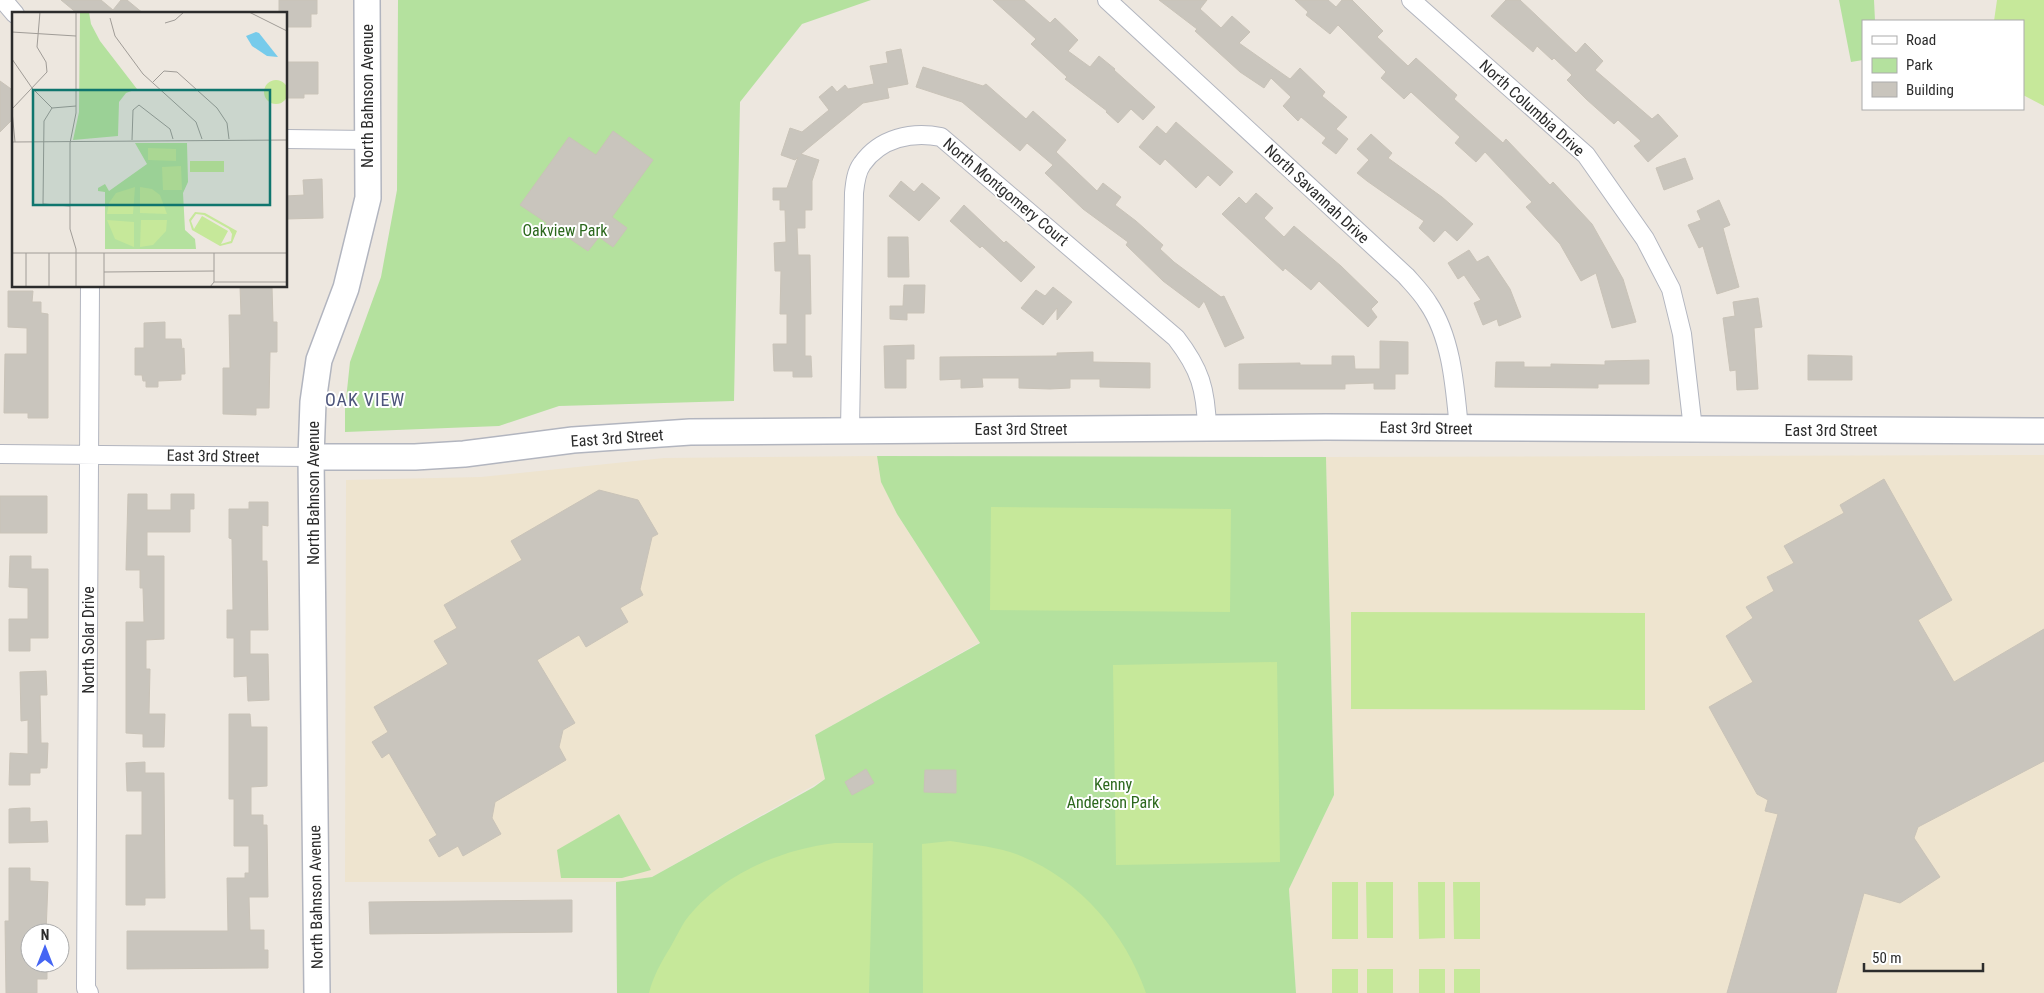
<svg xmlns="http://www.w3.org/2000/svg" width="2044" height="993" font-family="'Roboto Condensed',sans-serif">
<style>
.education{fill:#eee4cf}
.green{fill:#b4e19e}
.pitch{fill:#c6e89a}
.building{fill:#c9c5bd;stroke:#c9c3b8}
.lines{fill:none;stroke-linecap:round;stroke-linejoin:round}
.street-casing{stroke:#b2b5bf;stroke-width:20}
.secondary-casing{stroke:#b2b5bf;stroke-width:28}
.street{stroke:#fff;stroke-width:18}
.secondary{stroke:#fff;stroke-width:25}
.labels{text-anchor:middle;dominant-baseline:central;stroke-width:4;stroke-linejoin:round;paint-order:stroke}
.street-label{font-size:16px;fill:#2c2c2c;stroke:#fff}
.park-label{font-size:16px;fill:#2c681d;stroke:#fff}
.neighbourhood-label{font-size:18px;letter-spacing:1px;fill:#4d557b;stroke:#fff}
.inset-road{fill:none;stroke:#a09c97;stroke-width:1}
.view{fill:#0f766e;fill-opacity:0.15;stroke:#0f766e;stroke-width:2.5}
.inset-edge{fill:none;stroke:#2c2c2c;stroke-width:2.5}
</style>
<rect width="100%" height="100%" fill="#ede7df"/>
<path class="education" d="M2044 455V993H1296L1289 889 1334 795 1326 457Z
M877 456 881 480 897 514 980 642 815 735 825 779 652 877 616 882H345L346 480 481 477 664 458Z"/>
<path class="green" d="M398 0H871L802 24 740 102 734 401 559 406 499 426 345 432V409L350 362 381 277 397 190Z
M1839 0H1874L1875 21H1863V60L1851 62Z
M877 456 1326 457 1334 795 1289 889 1296 993H617L616 882 652 877 814 787 825 779 815 735 980 643 897 514 881 482Z
M619 814 651 870 622 878H561L557 850Z"/>
<path class="pitch" d="M1997 0H2044V106L2023 95V21H1994Z
M991 507 1231 509 1230 612 990 610Z
M1351 612 1645 613V710L1351 709Z
M1277 662 1280 862 1116 865 1113 665Z
M950 841C974 845 1000 847 1021 856 1081 881 1125 933 1146 993H923L922 844Z
M835 843H873L869 993H649C653 977 661 962 670 948 675 939 680 929 685 921 718 876 781 849 835 843Z
M1332 882H1358V939H1332Z
M1366 882H1393V938H1367Z
M1418 882H1445V938L1419 939Z
M1453 882H1480V939H1454Z
M1332 969H1358V993H1332Z
M1367 969H1393V993H1367Z
M1419 969H1445V993H1419Z
M1454 969H1480V993H1454Z"/>
<path class="building" d="M61 0H101L113 10 121 0H127L144 14H78Z
M279 0H317V14H311V27H286V14H279Z
M993 0H1024L1050 23 1055 18 1078 40 1068 51 1090 67 1099 56 1115 69 1114 70 1155 107 1143 120 1131 109 1118 123 1106 112 1107 111 1065 79 1067 77 1031 44 1036 39Z
M1159 0H1207L1200 9 1221 28 1232 16 1250 32 1239 43 1290 79 1300 68 1325 92 1322 96 1347 117 1336 129 1348 139 1336 154 1322 143 1326 138 1301 117 1298 121 1283 106 1291 97 1271 78 1264 88 1240 72 1195 31 1197 29Z
M1295 0H1328L1336 7 1342 0H1352L1383 31 1377 37 1408 66 1416 58 1457 95 1454 99 1484 126 1503 143 1506 139 1550 185 1553 182 1592 224 1623 279 1636 322 1612 328 1596 273 1581 281 1560 244 1526 207 1532 202 1485 152 1476 162 1455 143 1460 137 1411 92 1404 99 1381 78 1386 72 1338 25 1330 34 1306 15 1308 12Z
M1506 0H1520L1576 53 1585 43 1603 61 1595 70 1652 119 1658 114 1678 136 1648 162 1634 146 1641 141 1618 120 1614 124 1586 99 1567 80 1572 75 1554 58 1552 60 1537 46 1533 52 1491 16Z
M901 49 908 84 887 88 889 98 863 103 801 154 819 160 812 181V210H805V228H797L798 255H810L811 314H805V356H811L812 377H793V371H774L773 344H787V314H780L781 271H775L774 243 786 242 785 210H780V200H773V188H787L798 157 795 160 781 155 790 128 802 132 829 110 819 97 832 86 837 92 845 85 848 89 874 84 870 66 888 63 886 52Z
M286 62H318V94H304V98H286Z
M923 67 983 86 986 84 1026 119 1033 111 1066 140 1056 152 1097 191 1103 183 1121 197 1115 205 1136 221 1163 245 1160 249 1174 262 1221 297 1224 296 1244 338 1225 347 1204 301 1199 308 1163 281 1126 245 1128 242 1083 209 1045 173 1053 165 1027 143 1020 151 962 102 916 87Z
M0 81 14 91V118L0 132Z
M1176 122 1233 172 1220 186 1208 175 1196 188 1165 159 1160 165 1139 147 1157 126 1166 134Z
M613 131 653 160 612 217 627 228 613 247 599 237 588 251 560 232 554 240 541 231 547 223 520 205 569 137 596 155Z
M1371 134 1392 153 1388 158 1442 197 1473 224 1457 241 1445 230 1434 242 1419 228 1424 221 1367 181 1357 173 1369 160 1357 149Z
M1685 158 1693 179 1664 190 1656 168Z
M322 179 323 218 286 219V196L304 195 303 180Z
M901 181 914 192 922 183 940 198 919 221 889 196Z
M1256 193 1273 208 1264 218 1284 237 1294 226 1341 266 1378 302 1371 309 1377 317 1368 327 1319 281 1311 290 1285 268 1283 271 1222 214 1239 197 1246 204Z
M1719 200 1730 225 1723 228 1739 287 1717 294 1703 246 1699 248 1688 225 1701 220 1697 211Z
M964 205 1004 243 1006 241 1035 267 1021 282 982 246 980 248 950 221Z
M888 237H908L909 277H888Z
M1469 250 1477 262 1488 256 1510 289 1521 317 1499 326 1497 319 1483 325 1474 303 1481 300 1464 275 1458 279 1448 263Z
M904 285H925L924 313H907V320L890 319V306H903Z
M240 286H272L273 322H277V352H270L269 408H256V415L223 414V368H230L229 315H241Z
M1053 287 1072 302 1057 320V308L1043 325 1021 308 1036 290 1045 296Z
M8 291H33L32 302H41V313L48 314V418H28V413H4L5 354H27V328L8 327Z
M1758 298 1762 327 1754 328 1758 389 1737 390 1736 370 1730 371 1723 318 1735 316 1733 302Z
M165 322V339H181L182 349 184 348 185 374H181V380L158 381V387H146V381H143L142 375H135V348H144V323Z
M1380 341 1408 342V374H1395V389H1374V383L1345 384V389H1239V364L1300 363V365H1332V356H1354L1355 369H1380Z
M914 345V359H906V388H885L884 346Z
M1093 352V362L1150 363V388L1100 387V379H1070V388L1050 389 1019 388V378H982L983 387 961 388V379L940 380V357L1057 356V353Z
M1808 355 1852 356V380H1808Z
M1649 360V384H1598V388L1495 387 1496 362H1524V367H1551V364L1605 365V361Z
M1884 479 1952 600 1918 620 1954 682 2044 629V761L1918 827 1914 838 1940 877 1900 903 1864 893 1836 993H1727L1778 814 1765 811 1768 800 1757 794 1709 707 1753 682 1726 636 1753 618 1746 607 1774 591 1767 577 1794 563 1784 546 1844 513 1840 505Z
M599 490 638 500 658 534 652 537 640 589 643 595 620 608 628 622 586 647 579 635 537 660 575 723 563 730 559 747 566 760 495 802 492 818 501 834 463 856 458 846 439 857 429 840 437 835 389 753 382 758 372 742 388 732 374 707 448 664 434 641 457 628 444 605 522 560 511 541Z
M128 494H147V510H171V494H194V509H190V532H147V556H164V639L146 640V669H150L149 714H165L164 747H143V734L126 733V622H144L143 588H140V570H126Z
M0 496H47V533H0Z
M249 502H268V526L262 525V561H267L268 630H250V654H268L269 700 248 701 247 676 234 677V638H227V610H233L232 539 229 538V509H249Z
M10 556H31V569H48V638H30V651H9V619H28V588L9 587Z
M46 671 47 695H40L41 743H48L47 768H40V773H30V785H9L10 753 28 754V720L21 721 20 672Z
M229 714H250L251 727H267V786L251 787V815H263V825H267L268 897H249L250 930H264V950H268V968L127 969V931H228L227 878H245V873H249V846H234V799H229Z
M145 762V773H164L165 898H145V905H126V835H142V791H127L126 763Z
M866 769 874 783 852 795 845 782Z
M925 770H956V793L924 792Z
M23 808H30V822L47 821 48 842 9 843V809Z
M9 868H30V881L48 882 46 933H30V963H47V979H37V993H6L5 921H9Z
M572 900V932L370 934 369 902Z"/>
<g class="lines">
<defs>
<path id="street" d="M3 0 15 14
M1107 0 1406 276C1414 285 1422 293 1428 303 1452 338 1455 388 1459 429
M1411 0 1586 155 1645 239 1671 289 1682 334 1693 429
M286 139 368 140
M850 430 854 193C855 183 856 172 862 164 880 138 912 131 941 137L1176 338C1200 369 1206 389 1207 429
M0 454 311 457
M89 993 86 988 90 286"/>
<path id="secondary" d="M311 457H415L464 454 573 440 690 432 1326 427 2044 431
M317 993 311 457 313 402 319 360 346 288 368 198 367 0"/>
</defs>
<use href="#street" class="street-casing"/>
<use href="#secondary" class="secondary-casing"/>
<use href="#street" class="street"/>
<use href="#secondary" class="secondary"/>
</g>
<g class="labels">
<g class="street-label">
<text transform="translate(367 96) rotate(-90)">North Bahnson Avenue</text>
<text transform="translate(1532 108) rotate(42)">North Columbia Drive</text>
<text transform="translate(1006 192) rotate(40)">North Montgomery Court</text>
<text transform="translate(1317 194) rotate(43)">North Savannah Drive</text>
<text transform="translate(1426 428) rotate(1)">East 3rd Street</text>
<text x="1021" y="429">East 3rd Street</text>
<text x="1831" y="430">East 3rd Street</text>
<text transform="translate(617 438) rotate(-4)">East 3rd Street</text>
<text transform="translate(213 456) rotate(1)">East 3rd Street</text>
<text transform="translate(313 493) rotate(-90)">North Bahnson Avenue</text>
<text transform="translate(88 640) rotate(-90)">North Solar Drive</text>
<text transform="translate(316 897) rotate(-91)">North Bahnson Avenue</text>
</g>
<g class="park-label">
<text x="565" y="230">Oakview Park</text>
<text x="1113" y="784">Kenny<tspan x="1113" dy="18">Anderson Park</tspan></text>
</g>
<g class="neighbourhood-label">
<text x="365" y="399">OAK VIEW</text>
</g>
</g>
<g transform="translate(12 12)">
<rect width="275" height="275" fill="#ede7df"/>
<path d="M68 0H77L79 12 88 29 125 77 114 81 107 90 106 124 61 128 67 100ZM123 131H175L176 170 171 181 173 218 183 227 184 237H93V180L86 179V176L93 172 97 179 135 152Z" fill="#b4e19e"/>
<path d="M252 80a12 12 0 1 1 24 0a12 12 0 1 1-24 0ZM136 136 164 137V149L136 148ZM178 149H212V160H178ZM169 154 170 178H151L150 155ZM123 175 121 202H95L97 191 104 181ZM128 175 140 177 148 183 155 202 128 201ZM183 200 193 201 225 219 220 231 208 234 180 218 177 208ZM184 202 192 203 217 217 220 222 219 229 209 232 216 219 190 204 182 217 179 209ZM95 208 122 210V235L103 227ZM129 208H155L154 219 141 233 128 235Z" fill="#c6e89a" fill-rule="evenodd"/>
<path d="M244 20 247 21 266 45 255 44 240 34 234 24Z" fill="#76cbeb"/>
<path class="inset-road" d="M64 0V101L58 131V217L64 237V275M237 0 275 19M98 6 103 24 131 62 184 110 190 127M153 11 163 8 172 0M0 20 64 24M0 47 20 76 40 96M141 70 152 59 165 60 205 96 215 111 217 127M0 97 35 60 34 50 25 35 28 0M0 99 3 130M120 128 121 98 127 93 158 117 161 127M0 130 275 128M58 194 31 192 32 109 40 96 64 94M0 241H275M92 241V275M92 260 202 259M202 270H275M14 275V241M37 275V241M198 275 202 270V241"/>
<path class="view" d="M21 78H258V193H21Z"/>
<rect width="275" height="275" class="inset-edge"/>
</g>
<rect x="1862" y="20" width="162" height="90" fill="#ffffff" stroke="#ababab"/>
<rect x="1872" y="36" width="25" height="8" fill="#ffffff" stroke="#ababab"/>
<text x="1906" y="45" font-size="15" fill="#2c2c2c">Road</text>
<rect x="1872" y="58" width="25" height="15" fill="#b4e19e" stroke="#ababab"/>
<text x="1906" y="70" font-size="15" fill="#2c2c2c">Park</text>
<rect x="1872" y="82" width="25" height="15" fill="#c9c5bd" stroke="#ababab"/>
<text x="1906" y="95" font-size="15" fill="#2c2c2c">Building</text>
<g transform="translate(45 948)"><circle r="24" fill="#ffffff" stroke="#ababab"/>
<path d="M0-4L9 19L0 12L-9 19Z" fill="#4565f4"/>
<text y="-8" font-size="14" font-weight="bold" text-anchor="middle" fill="#2c2c2c">N</text>
</g>
<path d="M1864 963v8h119v-8" fill="none" stroke="#2c2c2c" stroke-width="2.5"/>
<text x="1872" y="963" font-size="15" fill="#2c2c2c" stroke="#ffffff" stroke-width="4" paint-order="stroke">50 m</text>
</svg>
